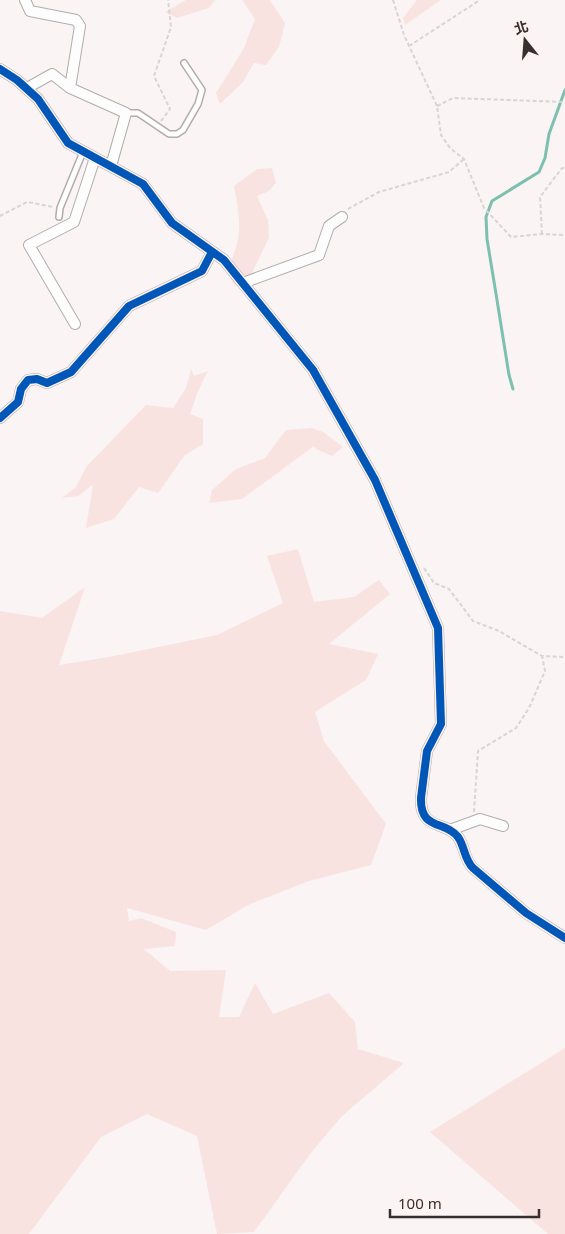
<svg xmlns="http://www.w3.org/2000/svg" width="565" height="1234" font-family="'Noto Sans','Noto Sans TC',sans-serif">
<style>
.green{fill:#f9e3e0}
.lines{fill:none;stroke-linecap:round;stroke-linejoin:round}
.stream{stroke:#7dc0af;stroke-width:3}
.lane-casing{stroke:#b2adac;stroke-width:8}
.street-casing{stroke:#b2adac;stroke-width:12}
.path{stroke:#d7d5d5;stroke-width:2;stroke-dasharray:4 2.5;stroke-linecap:butt}
.lane{stroke:#fefdfd;stroke-width:5}
.street{stroke:#fefdfd;stroke-width:10}
.cycleway-casing{stroke:#fef2f0;stroke-width:11}
.cycleway{stroke:#0057b8;stroke-width:8}
</style>
<rect width="100%" height="100%" fill="#faf4f4"/>
<path class="green" d="M186 0H215L209 8 177 18 165 12Z
M242 0H270L285 23 279 47 266 65 254 63 243 82 220 104 216 93 244 48 255 19Z
M417 0H441L405 25 403 18Z
M272 168 276 183 269 191 257 196 268 220 269 238 251 275 235 286 226 272C243 239 241 222 234 186L257 169Z
M191 369 194 376 208 371 198 391 190 414 203 419V444L184 456 158 493 139 487 114 519 86 528 93 485 78 496 62 498 76 487 86 467 146 405 173 408 186 388Z
M312 428 323 432 343 447 332 456 316 449 314 446 242 499 209 503 212 490 236 469 265 458 286 430Z
M298 549 314 602 354 597 379 580 390 594 329 644 378 654 366 680 315 712 324 741 386 824 371 865 309 881 250 904 206 930 127 908 129 921 141 918 176 932 175 946 144 949 170 971 226 970 219 1017H239L255 983 273 1014 329 993 355 1022 358 1049 404 1063 342 1116 310 1154 254 1232 217 1234 197 1136 147 1114 101 1137 29 1234H0V611L42 618 85 587 59 665 109 657 217 635 283 603 267 556Z
M565 1048V1234H548L430 1132Z"/>
<g class="lines">
<path class="stream" d="M513 389 509 375 497 300 487 239 486 217 492 201 539 172 545 158 549 134 565 90"/>
<defs>
<path id="lane" d="M126 113H138L169 134H177L183 130 198 104 202 90 184 63
M59 217 60 208 83 152"/>
<path id="street" d="M25 0 30 11 76 20 80 26 70 88
M0 69 17 80 38 99 68 143 143 184 172 223 224 260 313 370 375 480 438 628 441 724 427 751 421 798C420 831 445 820 458 837 465 847 464 859 473 868L526 913 565 938
M27 88 52 74 70 88 126 113 111 166
M243 283 319 255 329 226 342 217
M75 324 29 245 74 222 95 158
M0 418 18 402 21 389 28 380 37 379 47 383 71 372 129 306 202 271 212 252
M450 830 480 819 503 826"/>
</defs>
<use href="#lane" class="lane-casing"/>
<use href="#street" class="street-casing"/>
<path class="path" d="M393 0 404 35 437 106 441 135 450 148 464 159 484 208 511 237 542 234 565 235
M409 46 480 0
M437 106 453 98 565 102
M161 121 170 109 154 76 171 27 168 0
M348 209 379 192 449 172 464 159
M0 216 27 202 54 207
M542 234 540 197 562 168H565
M424 568 434 583 449 589 473 621 499 631 542 656 565 657
M474 812 478 751 516 728 529 708 545 671 542 656"/>
<use href="#lane" class="lane"/>
<use href="#street" class="street"/>
<defs>
<path id="cycleway" d="M0 69 17 80 38 99 68 143 143 184 172 223 224 260 313 370 375 480 438 628 441 724 427 751 421 798C420 831 445 820 458 837 465 847 464 859 473 868L526 913 565 938
M0 418 18 402 21 389 28 380 37 379 47 383 71 372 129 306 202 271 212 252"/>
</defs>
<use href="#cycleway" class="cycleway-casing"/>
<use href="#cycleway" class="cycleway"/>
</g>
<g transform="translate(525 40) rotate(343)" stroke="#fef2f0" stroke-width="4" paint-order="stroke">
<path d="M0-4L9 19L0 12L-9 19Z" fill="#362f2d"/>
<text y="-8" font-size="14" font-weight="bold" text-anchor="middle" fill="#362f2d">北</text>
</g>
<path d="M390 1209v8h149v-8" fill="none" stroke="#362f2d" stroke-width="2.5"/>
<text x="398" y="1209" font-size="15" fill="#362f2d" stroke="#fef2f0" stroke-width="4" paint-order="stroke">100 m</text>
</svg>
